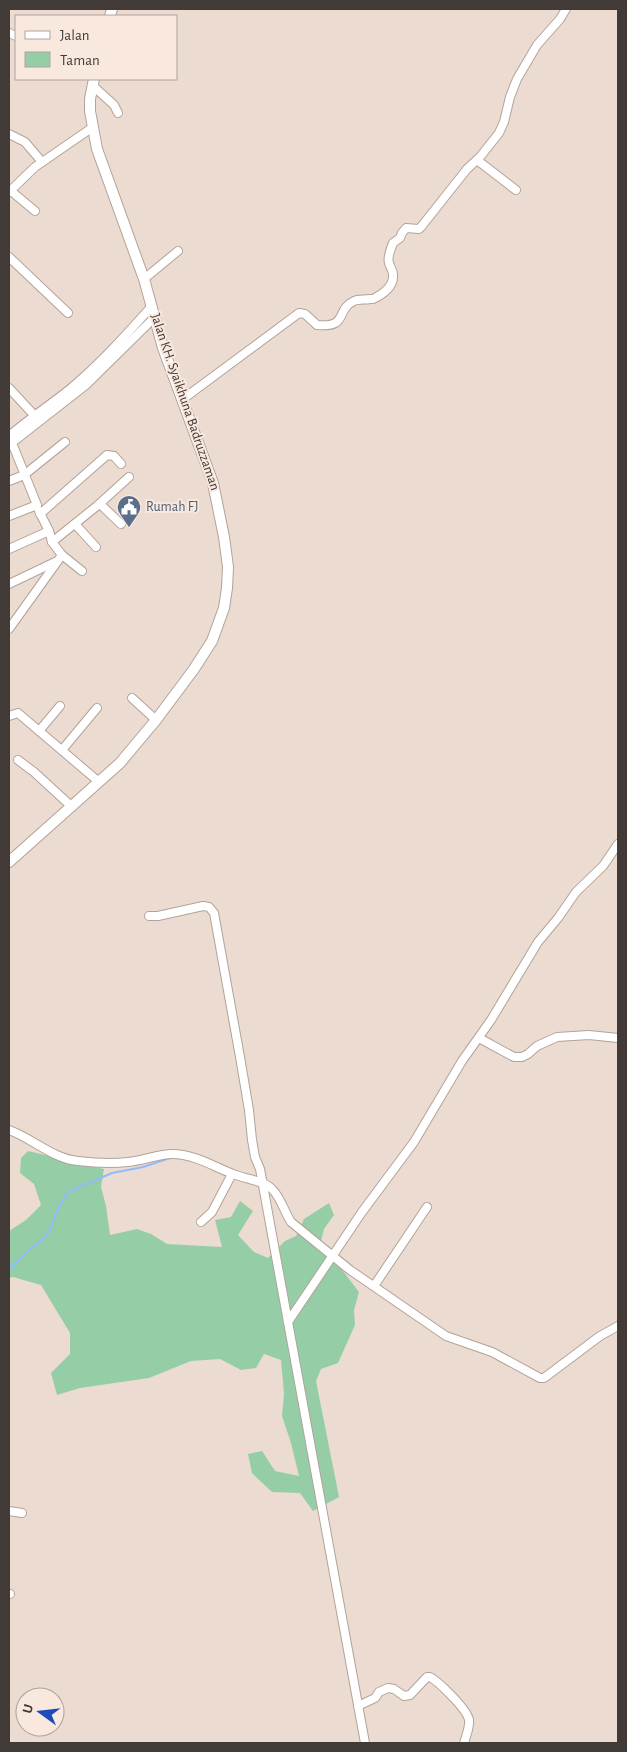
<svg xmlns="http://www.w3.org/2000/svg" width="627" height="1752" font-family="'Alegreya Sans',sans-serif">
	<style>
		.green { fill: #95cea6 }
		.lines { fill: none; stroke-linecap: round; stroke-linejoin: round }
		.stream { stroke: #90bcfc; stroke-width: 2 }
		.minor-casing { stroke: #b2a399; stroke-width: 10 }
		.secondary-casing { stroke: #b2a399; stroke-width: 12 }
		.minor { stroke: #fff; stroke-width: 8 }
		.secondary { stroke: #fff; stroke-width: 10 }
		.labels { text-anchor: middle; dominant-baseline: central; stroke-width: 4; stroke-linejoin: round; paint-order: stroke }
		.street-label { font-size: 14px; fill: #413a36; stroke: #f9e8de }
		.service-label { font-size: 14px; fill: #4e5e75; stroke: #f9e8de; text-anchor: start }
	</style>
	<rect width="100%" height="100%" fill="#ecdbd1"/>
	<path class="green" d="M28 1151 104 1169 101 1187 106 1206 110 1235 137 1229 151 1234 167 1244 222 1247 215 1220 231 1217 240 1201 253 1211 238 1235 254 1252 268 1258 285 1241 296 1236 304 1219 329 1203 334 1215 324 1229 320 1245 343 1271 359 1292 354 1310 355 1325 338 1363 321 1369 316 1381 339 1497 313 1511 300 1493 272 1492 252 1473 248 1454 262 1451 275 1471 299 1476 291 1443 282 1416 284 1394 281 1360 264 1354 256 1368 241 1370 220 1359 191 1361 149 1378 80 1388 57 1395 51 1373 70 1354V1333L41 1285 13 1277 9 1278V1231L26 1220 41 1205 34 1184 20 1173 21 1158Z"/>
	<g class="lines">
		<path class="stream" d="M9 1269 30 1249 42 1240 51 1228 57 1210 68 1192 112 1173 143 1167 170 1158"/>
		<g class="minor-casing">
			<g id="minor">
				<path d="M9 33 16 36"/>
				<path d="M92 85 114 105 118 113"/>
				<path d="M9 134 25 142 42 162"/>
				<path d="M477 160 516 190"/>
				<path d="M11 191 35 211"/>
				<path d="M9 192 35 167 93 127"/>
				<path d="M9 257 68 313"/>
				<path d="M144 279 178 251"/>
				<path d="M373 299C383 294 394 287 393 275 393 270 390 267 389 263 387 257 391 248 393 243L400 238 402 233 406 228 419 229 421 227 467 169 480 157 499 133 504 122 510 97 517 79 537 45 560 19 566 9"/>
				<path d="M9 388 34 415"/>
				<path d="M183 399 299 313 305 314 317 325C349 328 335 310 354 301 358 299 365 300 370 299"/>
				<path d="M9 436C29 419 50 405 70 389 100 364 126 335 152 306"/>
				<path d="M9 445 87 384 155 317"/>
				<path d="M9 481 24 475 65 442"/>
				<path d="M100 504 121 524"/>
				<path d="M40 514 107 455 114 456 121 464"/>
				<path d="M9 516 37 505 10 438"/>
				<path d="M75 524 96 547"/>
				<path d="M52 542 97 506 129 477"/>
				<path d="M9 549 49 531 39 511"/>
				<path d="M62 555 82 571"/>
				<path d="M9 584 55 562"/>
				<path d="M9 629 62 555 52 542 49 531"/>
				<path d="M132 698 156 720"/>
				<path d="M9 716 18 713 99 782"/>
				<path d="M39 731 60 706"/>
				<path d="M62 750 97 708"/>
				<path d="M18 760 34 772 71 806"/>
				<path d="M149 916H158L203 906 209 907 214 913 240 1057 249 1110 252 1140 255 1157 260 1169 365 1743"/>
				<path d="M479 1038 514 1057H522L528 1054 537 1046 557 1037 589 1035 618 1038"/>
				<path d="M9 1130C32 1138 53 1159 78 1161 94 1163 112 1164 128 1162 143 1161 158 1154 172 1154 195 1154 214 1167 233 1174 245 1179 263 1180 272 1189 281 1198 284 1211 291 1222L350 1270 446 1336 492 1352 540 1378H544L600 1336 618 1326"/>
				<path d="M201 1222 212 1212 232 1174"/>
				<path d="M374 1286 427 1207"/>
				<path d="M288 1322 362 1212 414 1142 462 1061 491 1020 538 942 558 918 576 892 603 866 618 844"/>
				<path d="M9 1511 22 1513"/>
				<path d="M9 1594H10"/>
				<path d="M358 1706 375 1698 379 1692 388 1688 394 1689 404 1696 410 1695 427 1677H430C439 1682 467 1709 469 1720 470 1727 466 1736 464 1743"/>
			</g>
		</g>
		<g class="secondary-casing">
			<g id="secondary">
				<path d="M110 16 112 9"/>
				<path d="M9 862 120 763 156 720 194 669 212 641 224 608 227 588 228 567 224 537 213 483 163 348 144 279 97 149 90 111V99L94 79"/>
			</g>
		</g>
		<use href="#minor" class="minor"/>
		<use href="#secondary" class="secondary"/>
	</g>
	<defs>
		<g id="civic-pin" transform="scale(1.25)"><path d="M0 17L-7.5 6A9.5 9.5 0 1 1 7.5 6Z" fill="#5c6f8a" stroke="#f9e8de"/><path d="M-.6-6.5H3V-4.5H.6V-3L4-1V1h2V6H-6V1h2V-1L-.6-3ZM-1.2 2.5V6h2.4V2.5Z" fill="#fff"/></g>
	</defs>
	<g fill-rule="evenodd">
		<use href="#civic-pin" x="129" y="507"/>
	</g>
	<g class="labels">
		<g class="street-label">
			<text transform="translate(185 402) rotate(71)">Jalan KH. Syaikhuna Badruzzaman</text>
		</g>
		<g class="service-label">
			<text x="146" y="507">Rumah FJ</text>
		</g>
	</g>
	<rect width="627" height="1752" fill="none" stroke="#413a36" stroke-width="20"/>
	<rect x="15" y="15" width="162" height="65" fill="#f9e8de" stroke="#afa29b"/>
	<rect x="25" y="31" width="25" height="8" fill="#ffffff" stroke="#afa29b"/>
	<text x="60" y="40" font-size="15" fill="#413a36">Jalan</text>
	<rect x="25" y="52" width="25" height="15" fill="#95cea6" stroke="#afa29b"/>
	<text x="60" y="65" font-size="15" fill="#413a36">Taman</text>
	<g transform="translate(40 1712) rotate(285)"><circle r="24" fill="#f9e8de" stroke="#afa29b"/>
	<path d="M0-4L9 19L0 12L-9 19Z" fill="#1c4cb9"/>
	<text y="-8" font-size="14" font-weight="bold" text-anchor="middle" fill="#413a36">U</text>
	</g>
</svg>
